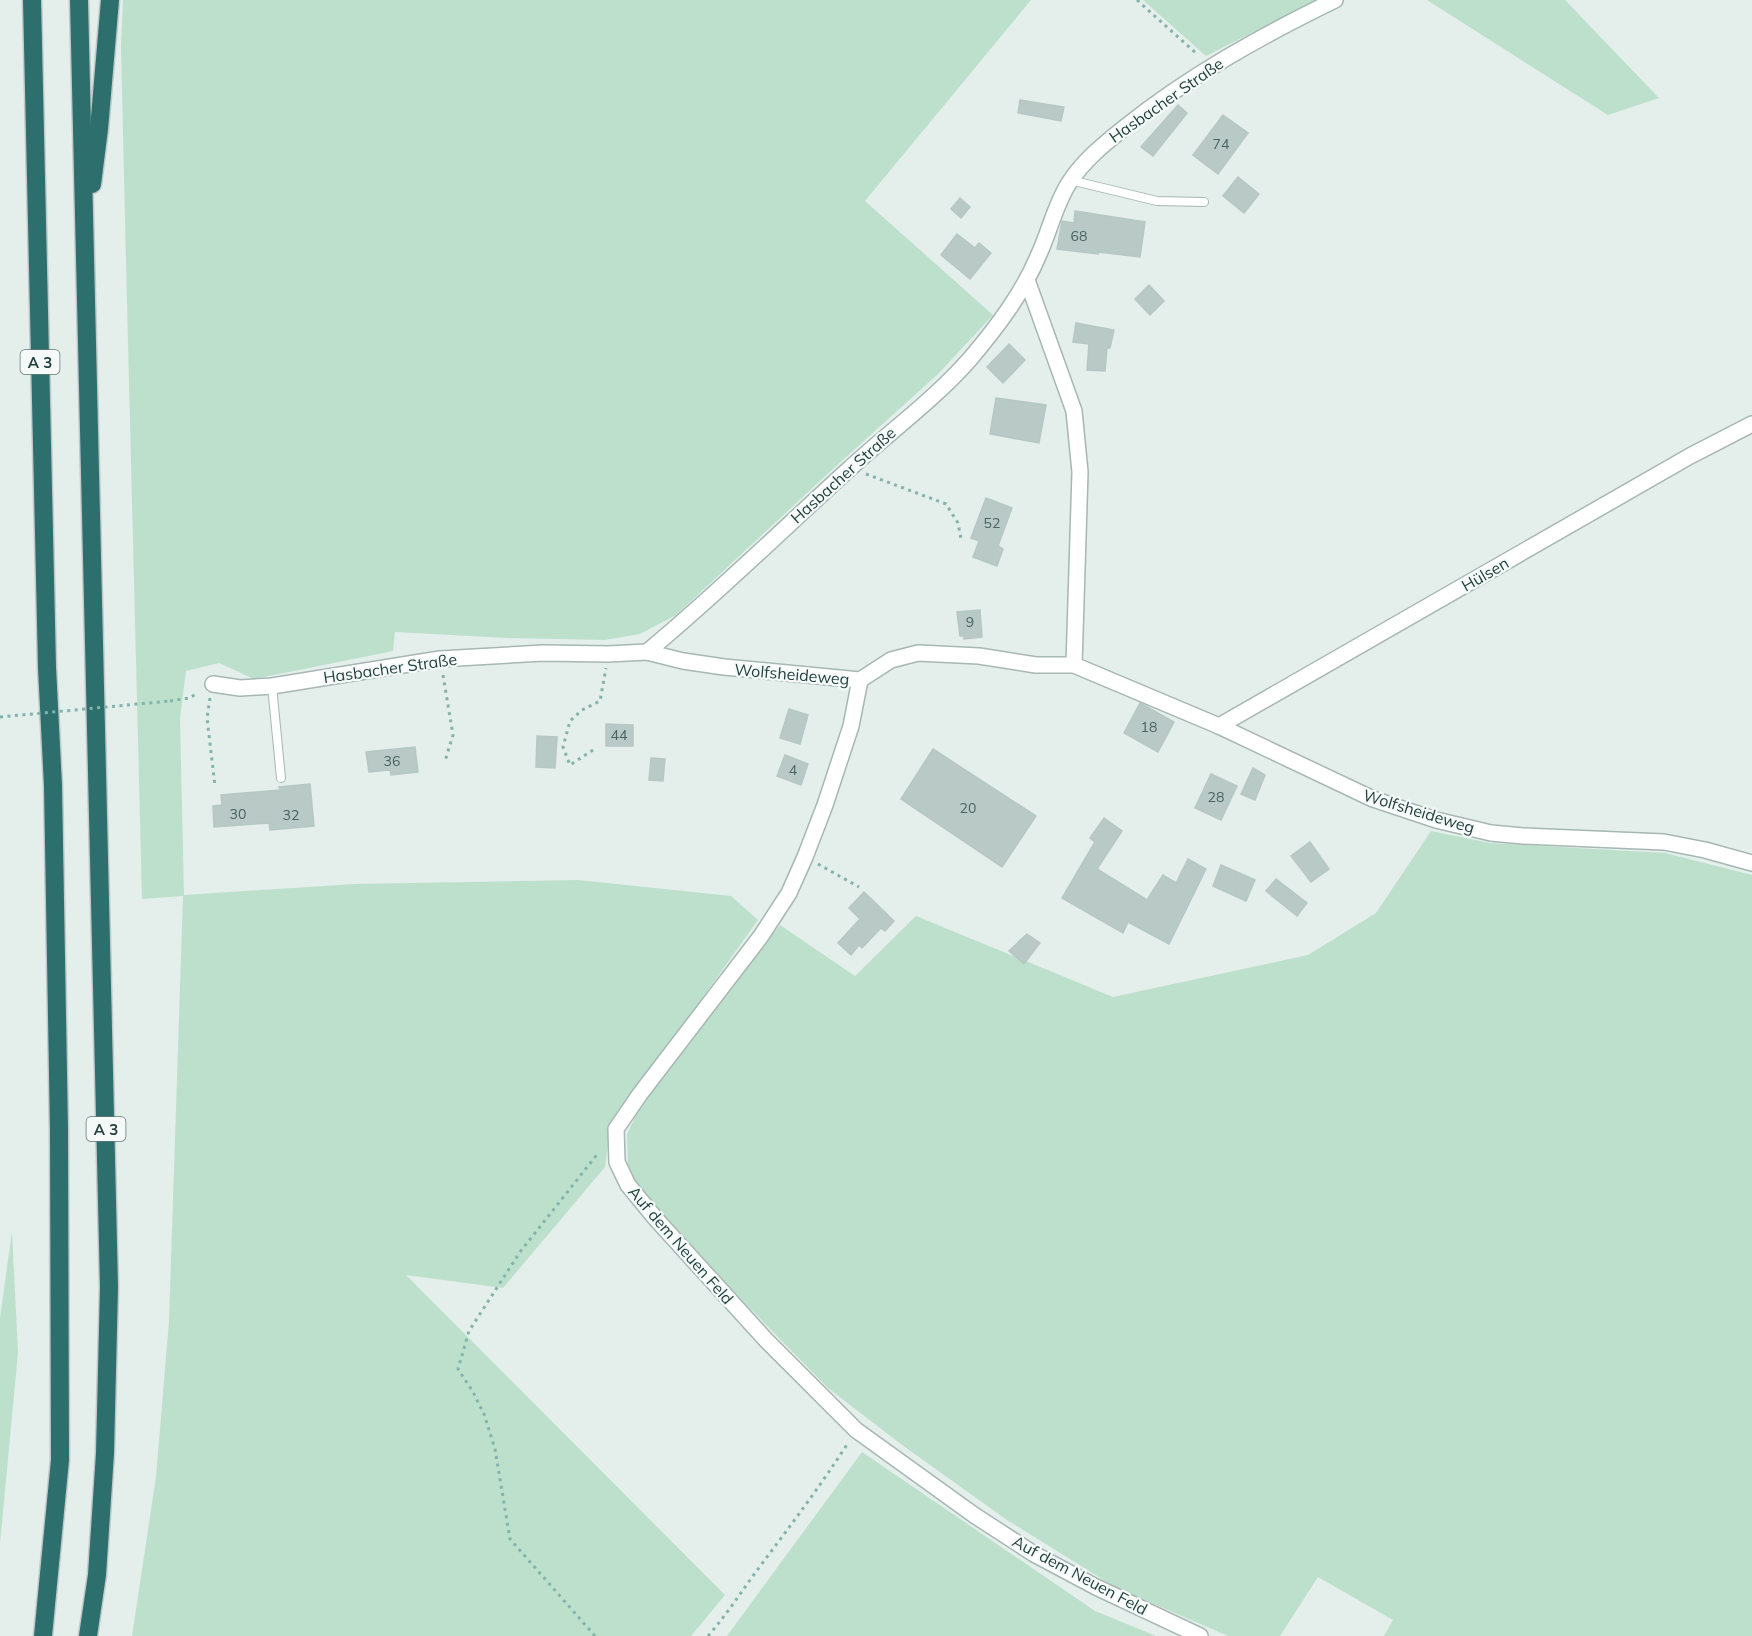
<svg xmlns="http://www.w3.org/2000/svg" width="1752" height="1636" font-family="Mulish,sans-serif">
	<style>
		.green { fill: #bde0cc }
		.building { fill: #b9c9c5; stroke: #b6c8c4; stroke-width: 1.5 }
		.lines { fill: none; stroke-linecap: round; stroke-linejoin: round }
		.service-casing { stroke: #a6b7b4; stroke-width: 10 }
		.minor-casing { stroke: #a6b7b4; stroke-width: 18 }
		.motorway-casing { stroke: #c1cac9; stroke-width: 21 }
		.path { stroke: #83b3ac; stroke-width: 3; stroke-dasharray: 3 4.5; stroke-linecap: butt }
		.service { stroke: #fff; stroke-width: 8 }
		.minor { stroke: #fff; stroke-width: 15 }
		.motorway { stroke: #2d6f6c; stroke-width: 18 }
		.path-bridge { stroke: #83b3ac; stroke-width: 3; stroke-dasharray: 3 4.5; stroke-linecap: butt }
		.labels { text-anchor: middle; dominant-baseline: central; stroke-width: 4.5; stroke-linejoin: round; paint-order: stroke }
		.number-label { font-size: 14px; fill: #486360 }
		.shield { fill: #f5faf9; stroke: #617876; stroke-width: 1.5 }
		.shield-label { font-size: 15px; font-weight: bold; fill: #22413e }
		.street-label { font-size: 16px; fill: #22413e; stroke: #f5faf9 }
	</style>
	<rect width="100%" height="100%" fill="#e4eeeb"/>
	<g class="green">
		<path d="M123 0H1031L865 201 993 315 938 374 835 467 676 615 640 634 605 640 508 638 395 632 393 651 254 679 219 663 186 671 180 718 184 895 355 884 578 880 731 896 758 920 620 1113 609 1137 605 1167 503 1288 406 1275 725 1595 691 1636H132L156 1477 169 1321 183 896 142 899 126 263 121 46Z"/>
		<path d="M1143 0H1316L1206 56Z"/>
		<path d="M1427 0H1565L1659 98 1608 115Z"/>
		<path d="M1431 831 1490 843 1665 853 1752 875V1636H1384L1393 1620 1318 1577 1280 1636H1228L1115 1587 1007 1520 902 1445 828 1388 667 1224 639 1189 628 1167 627 1134 644 1098 780 925 855 976 916 916 1113 997 1308 955 1376 913Z"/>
		<path d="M12 1232 18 1352 0 1544V1318Z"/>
		<path d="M862 1452 1095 1611 1156 1636H727Z"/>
	</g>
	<g class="building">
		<path d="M1020 100 1064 107 1061 121 1018 113Z"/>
		<path d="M1178 105 1187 113 1153 156 1141 147Z"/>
		<path d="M1223 115 1248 133 1218 174 1193 155Z"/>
		<path d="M1238 177 1259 194 1244 213 1223 196Z"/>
		<path d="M960 198 970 207 961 218 951 209Z"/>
		<path d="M1075 211 1145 222 1140 257 1098 252V254L1057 249 1062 221 1074 223Z"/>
		<path d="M957 234 975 248 979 243 991 253 970 279 941 255Z"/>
		<path d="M1149 285 1164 301 1150 315 1135 299Z"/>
		<path d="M1076 323 1114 330 1110 348H1107L1105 371 1087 370 1089 344 1073 342Z"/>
		<path d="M1009 344 1025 360 1003 383 987 367Z"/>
		<path d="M996 398 1046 405 1039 443 990 434Z"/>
		<path d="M986 498 1012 508 998 546 1003 549 997 566 973 557 979 541 971 538Z"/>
		<path d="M980 610 982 637 964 639V636H960L957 612Z"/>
		<path d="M1140 703 1174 722 1158 752 1124 733Z"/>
		<path d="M789 709 808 715 800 744 780 738Z"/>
		<path d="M606 724 633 725V746H606Z"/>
		<path d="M537 736 557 737 555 768 536 767Z"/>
		<path d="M415 747 418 772 391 775 390 770 369 772 366 752Z"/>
		<path d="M933 749 1036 816 1002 867 901 799Z"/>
		<path d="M785 755 808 764 801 785 777 776Z"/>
		<path d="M651 758 665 759 663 781 649 780Z"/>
		<path d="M1253 768 1265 775 1255 800 1241 794Z"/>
		<path d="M1211 774 1237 786 1221 820 1195 808Z"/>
		<path d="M310 784 314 826 270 830 269 823 214 827 213 806 222 805 221 795 280 790 279 787Z"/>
		<path d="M1104 818 1122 831 1097 869 1147 900 1163 875 1176 883 1188 859 1206 869 1169 944 1128 922 1123 933 1062 898 1095 842 1090 838Z"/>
		<path d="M1310 842 1329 869 1311 882 1291 856Z"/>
		<path d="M1221 865 1255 880 1246 901 1213 886Z"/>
		<path d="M1276 879 1307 903 1297 916 1266 891Z"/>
		<path d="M864 892 894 921 885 931 881 928 862 948 859 945 851 955 838 943 860 919 849 908Z"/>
		<path d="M1027 934 1040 943 1024 964 1009 951Z"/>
	</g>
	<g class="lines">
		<g class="service-casing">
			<g id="service">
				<path d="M1070 180 1157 201 1204 202"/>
				<path d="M272 686 281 778"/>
			</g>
		</g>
		<g class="minor-casing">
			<g id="minor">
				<path d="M1027 280 1074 411 1080 472 1074 665"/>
				<path d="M647 652C716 595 781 531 848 470 888 433 934 400 970 359 997 327 1023 293 1039 254 1050 230 1055 205 1069 183 1083 161 1104 144 1124 128 1189 76 1261 36 1335 0"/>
				<path d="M860 680 851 726 825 805 805 857 789 893 761 936 640 1094 616 1129 617 1162 628 1185 656 1219 766 1340 856 1430 974 1515 1034 1554 1096 1587 1200 1636"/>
				<path d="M213 684 240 688 272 686 440 659 543 653 608 654 647 652 683 661 724 667 860 680 891 660 918 653 979 656 1036 665H1074L1219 726 1373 799 1436 820 1491 833 1523 836 1664 842 1705 850 1752 863"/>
				<path d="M1219 726 1690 456 1752 424"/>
			</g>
		</g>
		<g class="motorway-casing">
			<g id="motorway">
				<path d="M32 0 47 667 53 786 59 1130 60 1460 43 1636"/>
				<path d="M79 0 109 1287 105 1453 97 1575 88 1636"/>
				<path d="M92 184 99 129 110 0"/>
			</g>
		</g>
		<g class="path">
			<path d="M1137 0 1198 55"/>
			<path d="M866 474 946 504 958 523 961 539"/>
			<path d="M443 675 453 735 445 761"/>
			<path d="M210 698 207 718 215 786"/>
			<path d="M170 701 189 698 198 693"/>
			<path d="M593 750 570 765 563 747 570 721 582 710 600 701 606 668"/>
			<path d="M818 864 859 887"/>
			<path d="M595 1636 510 1539 495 1449 484 1414 473 1392 458 1369 469 1331 520 1252 599 1152"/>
			<path d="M708 1636C728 1613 743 1589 761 1565 791 1525 821 1485 848 1443"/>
		</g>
		<use href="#service" class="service"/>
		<use href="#minor" class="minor"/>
		<use href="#motorway" class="motorway"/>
		<path class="path-bridge" d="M0 717 170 701"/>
	</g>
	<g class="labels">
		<g class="number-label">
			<text x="1221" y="144">74</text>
			<text x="1079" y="236">68</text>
			<text x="992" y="523">52</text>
			<text x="970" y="622">9</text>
			<text x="1149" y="727">18</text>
			<text x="619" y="735">44</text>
			<text x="392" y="761">36</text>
			<text x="793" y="770">4</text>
			<text x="1216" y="797">28</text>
			<text x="968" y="808">20</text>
			<text x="238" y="814">30</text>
			<text x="291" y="815">32</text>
		</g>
		<g class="shield">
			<rect x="20.5" y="350" width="39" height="24" rx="4.5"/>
			<rect x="86.5" y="1117" width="39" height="24" rx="4.5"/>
		</g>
		<g class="shield-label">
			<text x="40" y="362">A 3</text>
			<text x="106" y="1129">A 3</text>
		</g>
		<g class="street-label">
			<text transform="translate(1166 100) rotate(-35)">Hasbacher Straße</text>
			<text transform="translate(843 475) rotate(-42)">Hasbacher Straße</text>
			<text transform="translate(1485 574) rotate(-30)">Hülsen</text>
			<text transform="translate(390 668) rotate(-8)">Hasbacher Straße</text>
			<text transform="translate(792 674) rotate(5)">Wolfsheideweg</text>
			<text transform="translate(1419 811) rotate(17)">Wolfsheideweg</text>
			<text transform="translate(681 1245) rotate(49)">Auf dem Neuen Feld</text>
			<text transform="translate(1080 1575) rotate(28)">Auf dem Neuen Feld</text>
		</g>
	</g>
</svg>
